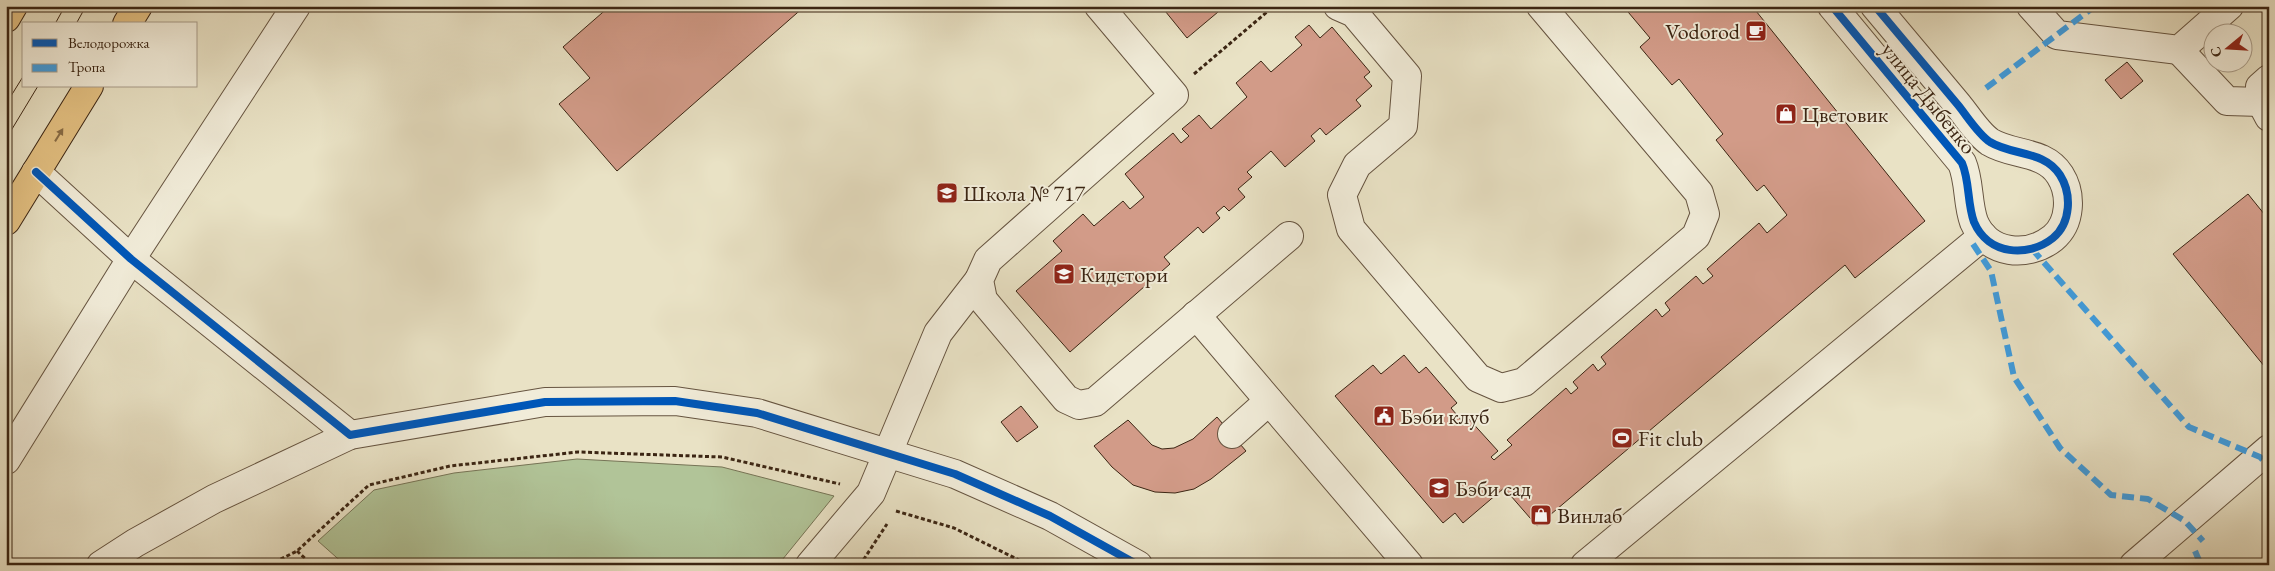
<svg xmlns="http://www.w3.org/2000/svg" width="2275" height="571" font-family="'EB Garamond',serif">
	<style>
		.green { fill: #b1c498; stroke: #767456 }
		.building { fill: #d29b88; stroke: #3b2513 }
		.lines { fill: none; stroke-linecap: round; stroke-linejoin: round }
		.minor-casing { stroke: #665440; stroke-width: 30 }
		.major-casing { stroke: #3b2513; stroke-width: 30 }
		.path { stroke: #3b2513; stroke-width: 3; stroke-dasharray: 4 2.5; stroke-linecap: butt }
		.minor { stroke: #f1ecd9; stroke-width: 28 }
		.major { stroke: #e4c182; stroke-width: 28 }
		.tram { stroke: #3b2513; stroke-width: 1 }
		.quiet { stroke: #3f9cde; stroke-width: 6; stroke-dasharray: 12 6; stroke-linecap: butt }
		.cycleway-casing { stroke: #f1ecd9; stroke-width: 11 }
		.cycleway { stroke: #0057b8; stroke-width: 8 }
		.oneway { fill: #876b45 }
		.labels { text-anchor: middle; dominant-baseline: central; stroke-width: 4; stroke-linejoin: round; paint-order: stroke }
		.poi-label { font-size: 22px; fill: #3b2513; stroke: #f1ecd9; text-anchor: start }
		.street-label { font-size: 22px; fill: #3b2513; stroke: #f1ecd9 }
	</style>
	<rect width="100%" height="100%" fill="#e9e2c5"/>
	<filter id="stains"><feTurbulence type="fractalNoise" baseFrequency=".004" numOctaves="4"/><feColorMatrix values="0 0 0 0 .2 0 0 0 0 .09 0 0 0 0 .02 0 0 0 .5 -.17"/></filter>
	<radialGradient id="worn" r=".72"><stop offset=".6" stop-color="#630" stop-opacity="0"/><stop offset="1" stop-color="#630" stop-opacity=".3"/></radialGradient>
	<path class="green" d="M577 459 722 467 834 496 778 565H345L318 541 374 490 454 473Z"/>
	<g class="building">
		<path d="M610 6H805L617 171 559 104 590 78 563 47Z"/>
		<path d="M1161 6H1213L1218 12 1187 38Z"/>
		<path d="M1623 6H1752L1925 221 1855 278 1845 265 1537 526 1504 488 1463 523 1455 513 1443 523 1335 396 1373 365 1381 374 1404 355 1419 373 1426 367 1457 403 1451 408 1463 422 1468 418 1498 451 1491 457 1494 460 1512 445 1507 440 1566 388 1571 394 1578 388 1573 382 1593 364 1598 371 1606 364 1601 357 1656 309 1662 317 1670 310 1665 303 1696 276 1703 284 1713 276 1707 269 1759 223 1767 233 1787 215 1764 185 1757 191 1716 140 1723 134 1679 79 1672 85 1640 47 1650 38Z"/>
		<path d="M1309 25 1320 38 1332 27 1370 72 1364 77 1372 86 1356 100 1361 106 1326 135 1320 128 1311 136 1315 141 1285 167 1271 151 1247 172 1252 177 1238 189 1245 197 1229 211 1224 206 1216 213 1220 218 1203 233 1198 227 1164 257 1170 264 1070 352 1016 291 1062 251 1053 241 1083 214 1094 226 1123 201 1130 209 1144 197 1125 174 1173 133 1181 143 1189 136 1182 129 1199 115 1211 129 1247 97 1236 83 1261 61 1271 72 1302 45 1295 37Z"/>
		<path d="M2127 62 2143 81 2121 99 2105 80Z"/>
		<path d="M2248 194 2269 220V372L2173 254Z"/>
		<path d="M1021 406 1038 427 1017 442 1001 422Z"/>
		<path d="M1217 417 1246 451 1211 479 1194 489 1175 493 1155 492 1133 485 1112 467 1094 446 1128 420 1152 445 1162 449 1174 448 1193 439Z"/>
	</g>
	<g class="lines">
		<g class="minor-casing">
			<g id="minor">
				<path d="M1099 6 1174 95 988 260 979 280 983 300 1066 399 1079 405 1095 402 1289 236"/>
				<path d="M1338 6 1354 13 1407 76 1403 126 1357 165 1342 195 1351 229 1478 378 1501 388 1524 382 1696 236 1705 214 1699 193 1541 6"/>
				<path d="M1832 6 1962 163C1970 182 1967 203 1974 222 1988 255 2028 258 2053 238 2071 223 2072 194 2060 175 2044 150 2013 156 1990 142 1978 134 1967 116 1958 105 1930 72 1903 39 1875 6"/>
				<path d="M2031 6 2057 35 2179 50 2229 6"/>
				<path d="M2179 50 2227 101 2261 102"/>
				<path d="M2269 79 2260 87 2261 102 2269 117"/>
				<path d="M36 172 131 259 350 435"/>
				<path d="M1196 315 1409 565"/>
				<path d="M1232 434 1269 401"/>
				<path d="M6 460 131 259 296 6"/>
				<path d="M101 565 135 543 214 499 350 435 545 402 675 401 757 413 955 474 1050 516 1138 565"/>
				<path d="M810 565 871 493 938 333 979 280"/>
				<path d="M1585 565 1983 236"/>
				<path d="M2134 565 2269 449"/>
			</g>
		</g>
		<g class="major-casing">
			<g id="major">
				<path d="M6 18 13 6"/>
				<path d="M127 24 138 6"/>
				<path d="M6 221 89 86"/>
			</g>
		</g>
		<g class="path">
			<path d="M1194 74 1274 6"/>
			<path d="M896 511 954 528 1029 565"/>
			<path d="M297 551 312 565"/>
			<path d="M269 565 297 551 369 485 450 466 578 452 722 457 840 484"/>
			<path d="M860 565 887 524"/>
		</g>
		<use href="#minor" class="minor"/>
		<use href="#major" class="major"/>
		<g class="tram">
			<path d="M55 24 65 6"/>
			<path d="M76 24 86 6"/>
			<path d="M6 104 24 75"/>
			<path d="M6 139 38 86"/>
		</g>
		<g class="quiet">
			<path d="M1986 88 2095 6"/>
			<path d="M1973 244 1991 271 2014 377 2060 448 2111 495 2148 499 2185 521 2203 541"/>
			<path d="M2032 249 2189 427 2260 457 2269 466"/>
			<path d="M2195 551 2201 565"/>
		</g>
		<g class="cycleway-casing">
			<g id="cycleway">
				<path d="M1832 6 1962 163C1970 182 1967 203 1974 222 1988 255 2028 258 2053 238 2071 223 2072 194 2060 175 2044 150 2013 156 1990 142 1978 134 1967 116 1958 105 1930 72 1903 39 1875 6"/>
				<path d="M36 172 131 259 350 435 545 402 675 401 757 413 955 474 1050 516 1138 565"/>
			</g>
		</g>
		<use href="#cycleway" class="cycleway"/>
	</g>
	<defs><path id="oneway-solid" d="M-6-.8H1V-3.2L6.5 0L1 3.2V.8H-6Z" transform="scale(1.25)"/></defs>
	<use class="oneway" href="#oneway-solid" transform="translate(59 135) rotate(-58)"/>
	<defs>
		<g id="cafe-square" transform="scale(1.125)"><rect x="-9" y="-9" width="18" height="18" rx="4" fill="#8f2418" stroke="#f1ecd9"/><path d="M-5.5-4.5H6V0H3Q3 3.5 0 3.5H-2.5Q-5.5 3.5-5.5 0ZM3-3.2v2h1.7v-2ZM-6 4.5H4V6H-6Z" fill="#fff"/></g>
		<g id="shop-square" transform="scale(1.125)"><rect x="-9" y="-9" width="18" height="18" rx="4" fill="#8f2418" stroke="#f1ecd9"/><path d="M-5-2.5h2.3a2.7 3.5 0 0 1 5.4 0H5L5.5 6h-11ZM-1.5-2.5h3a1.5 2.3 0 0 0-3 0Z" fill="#fff"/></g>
		<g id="school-square" transform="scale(1.125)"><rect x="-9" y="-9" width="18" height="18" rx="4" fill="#8f2418" stroke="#f1ecd9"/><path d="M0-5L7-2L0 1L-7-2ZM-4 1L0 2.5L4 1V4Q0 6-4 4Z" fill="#fff"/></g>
		<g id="civic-square" transform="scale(1.125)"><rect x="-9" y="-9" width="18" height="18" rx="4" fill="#8f2418" stroke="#f1ecd9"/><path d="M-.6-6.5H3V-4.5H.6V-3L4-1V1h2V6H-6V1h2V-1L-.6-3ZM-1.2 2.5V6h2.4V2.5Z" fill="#fff"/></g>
		<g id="stadium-square" transform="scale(1.125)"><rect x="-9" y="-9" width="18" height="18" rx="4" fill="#8f2418" stroke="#f1ecd9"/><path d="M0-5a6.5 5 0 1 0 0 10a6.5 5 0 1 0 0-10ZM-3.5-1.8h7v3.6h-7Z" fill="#fff"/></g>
	</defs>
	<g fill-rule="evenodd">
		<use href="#cafe-square" x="1756" y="31"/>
		<use href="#shop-square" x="1786" y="114"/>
		<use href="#school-square" x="947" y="193"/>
		<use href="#school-square" x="1064" y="274"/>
		<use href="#civic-square" x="1384" y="416"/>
		<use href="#stadium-square" x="1622" y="438"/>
		<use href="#school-square" x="1439" y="488"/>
		<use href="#shop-square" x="1541" y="515"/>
	</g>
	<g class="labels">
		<g class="poi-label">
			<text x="1740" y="31" text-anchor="end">Vodorod</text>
			<text x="1802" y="114">Цветовик</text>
			<text x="963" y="193">Школа № 717</text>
			<text x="1080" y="274">Кидстори</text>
			<text x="1400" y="416">Бэби клуб</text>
			<text x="1638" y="438">Fit club</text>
			<text x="1455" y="488">Бэби сад</text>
			<text x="1557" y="515">Винлаб</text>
		</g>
		<g class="street-label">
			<text transform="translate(1929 98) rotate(51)">улица Дыбенко</text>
		</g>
	</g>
	<rect width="2275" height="571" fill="none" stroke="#e9e2c5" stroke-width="25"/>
	<rect x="8" y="8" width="2260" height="556" fill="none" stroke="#3b2513" stroke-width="2.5"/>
	<rect x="12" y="12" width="2250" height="546" fill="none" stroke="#3b2513"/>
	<rect x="22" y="22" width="175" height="65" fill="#f1ecd9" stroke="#a89c8a"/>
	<rect x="32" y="39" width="25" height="8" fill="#0057b8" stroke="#a89c8a"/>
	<text x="68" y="48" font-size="15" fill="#3b2513">Велодорожка</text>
	<rect x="32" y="64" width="25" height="8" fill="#3f9cde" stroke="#a89c8a"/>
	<text x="68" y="72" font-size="15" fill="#3b2513">Тропа</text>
	<g transform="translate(2228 48) rotate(252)"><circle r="24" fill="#f1ecd9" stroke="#a89c8a"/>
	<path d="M0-4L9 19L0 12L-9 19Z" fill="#8f2418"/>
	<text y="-8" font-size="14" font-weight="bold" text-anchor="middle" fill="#3b2513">С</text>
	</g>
	<rect width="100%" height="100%" filter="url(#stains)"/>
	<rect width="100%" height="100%" fill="url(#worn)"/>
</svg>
